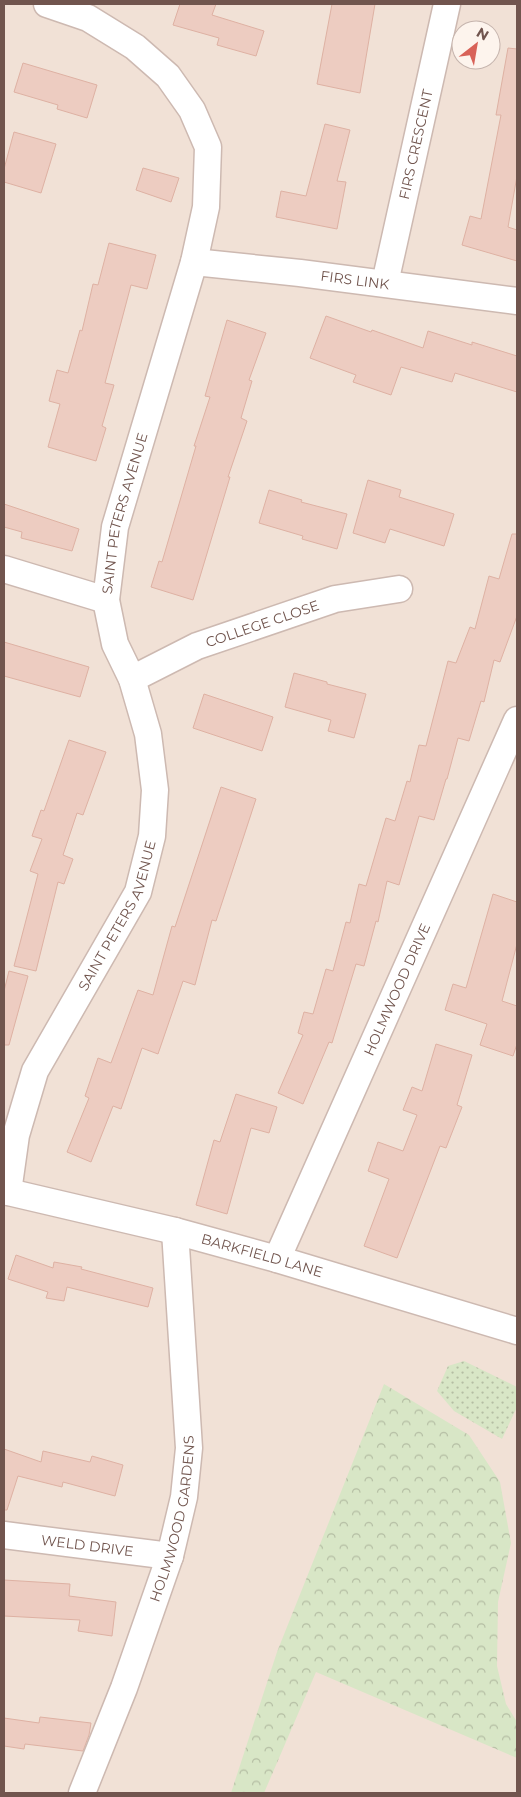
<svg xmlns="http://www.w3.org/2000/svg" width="521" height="1797" font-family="Montserrat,sans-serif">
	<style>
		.residential { fill: #f1e1d6; fill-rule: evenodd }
		.grass { fill: url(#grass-dots) }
		.forest { fill: url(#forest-crowns) }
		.building { fill: #edccc1; stroke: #deb1a3 }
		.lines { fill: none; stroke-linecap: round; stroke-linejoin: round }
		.minor-casing { stroke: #cdb9b1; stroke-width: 29 }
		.minor { stroke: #fff; stroke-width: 26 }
		.labels { text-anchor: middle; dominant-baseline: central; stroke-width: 4.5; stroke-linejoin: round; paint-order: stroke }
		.street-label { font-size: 14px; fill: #71554e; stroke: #fdf4ed }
	</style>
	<defs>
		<pattern id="grass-dots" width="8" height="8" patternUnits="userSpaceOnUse" patternTransform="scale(1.25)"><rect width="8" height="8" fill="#d8e6c6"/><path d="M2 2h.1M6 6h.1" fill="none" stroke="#b4bda3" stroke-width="1.8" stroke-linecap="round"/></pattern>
		<pattern id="forest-crowns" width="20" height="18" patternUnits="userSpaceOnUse" patternTransform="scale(1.25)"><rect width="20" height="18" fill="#d8e6c6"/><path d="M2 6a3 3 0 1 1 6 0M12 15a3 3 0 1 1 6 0" fill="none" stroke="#b4bda3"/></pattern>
	</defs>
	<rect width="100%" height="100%" fill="#faf0e7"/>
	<path class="residential" d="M4 4H517V1793H4ZM461 30H491V60H461Z"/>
	<path class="grass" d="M464 1361 517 1387V1407L502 1439 454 1411 437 1391 448 1366Z"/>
	<path class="forest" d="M384 1384 469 1435 500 1482 511 1543 498 1602 497 1666 506 1704 517 1722V1758L316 1672 264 1793H231L277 1652Z"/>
	<g class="building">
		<path d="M180 4H216L212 15 264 31 256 56 217 45 219 38 173 25Z"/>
		<path d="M332 4H375L360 93 317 84Z"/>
		<path d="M508 48 517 49V176L508 227 517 230V261L462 245 470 216 481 219 501 115H496Z"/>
		<path d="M23 63 97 85 87 118 57 109 58 105 14 92Z"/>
		<path d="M325 124 350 130 337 181 346 182 337 229 276 217 281 191 306 196Z"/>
		<path d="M14 132 56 144 41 193 4 182V169Z"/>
		<path d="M143 168 179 178 171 202 136 190Z"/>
		<path d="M109 243 156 255 147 289 131 285 105 383 114 385 102 426 106 428 96 461 48 447 60 404 49 401 57 370 68 373 80 330 82 331 93 284 98 285Z"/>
		<path d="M326 316 371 332 372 330 423 348 428 331 472 345V342L517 356V392L455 373 452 382 401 367 391 395 353 382 356 375 310 358Z"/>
		<path d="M227 320 266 333 249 380 252 381 241 418 247 421 228 477H230L193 600 151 587 159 561 162 562 196 446H194L210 397 205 396Z"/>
		<path d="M368 480 401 490 399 497 454 514 444 546 390 529 385 543 353 533Z"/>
		<path d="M269 490 302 500 301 502 347 514 337 549 302 539 303 536 259 523Z"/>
		<path d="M4 504 79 529 72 551 21 538 22 532 4 527Z"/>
		<path d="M512 534H517V616L500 662 494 660 484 702 481 701 469 741 458 738 447 779H446L434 820 419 816 399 885 387 881 378 922 376 921 364 966 356 964 332 1043 329 1042 303 1104 278 1093 303 1035 298 1033 304 1012 313 1014 326 969 333 971 346 922 350 923 359 884 366 886 386 818 395 821 407 781 410 782 419 745 426 746 448 661 456 663 470 627 475 629 489 576 499 579Z"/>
		<path d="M4 642 89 667 80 697 4 676Z"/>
		<path d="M294 673 327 682V684L366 694 354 738 328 731 331 720 285 707Z"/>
		<path d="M204 694 273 717 262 751 193 728Z"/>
		<path d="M69 740 106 752 83 815 77 813 63 855 73 859 64 884 58 882 36 971 14 966 38 874 30 871 42 839 32 836 41 810 44 811Z"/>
		<path d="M221 787 256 799 216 921 212 920 195 985 183 981 158 1054 142 1048 121 1109 113 1106 91 1162 67 1152 89 1098 85 1096 98 1058 111 1063 138 990 153 995 172 926 175 927Z"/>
		<path d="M493 894 517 902V944L502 1001 517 1006V1044L513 1056 480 1045 487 1024 445 1010 453 984 466 988Z"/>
		<path d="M9 971 28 976 9 1045H4V991Z"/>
		<path d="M436 1044 472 1055 457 1105 462 1107 446 1148 440 1146 397 1258 364 1246 389 1179 368 1171 378 1142 403 1151 417 1115 403 1110 412 1087 422 1091Z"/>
		<path d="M236 1094 277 1107 269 1133 251 1128 227 1214 196 1205 214 1140 220 1142Z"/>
		<path d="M16 1255 53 1268 54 1262 82 1267 81 1269 153 1288 148 1307 67 1287 64 1301 46 1298 48 1292 8 1279Z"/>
		<path d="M4 1449 41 1462 43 1451 90 1462 92 1456 123 1465 115 1496 63 1482 62 1487 18 1476 7 1510H4Z"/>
		<path d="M4 1580 70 1584 69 1596 116 1602 112 1636 78 1631 80 1620 4 1616Z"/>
		<path d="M40 1717 91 1723 89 1735 83 1751 25 1744 24 1749 4 1746V1718L39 1723Z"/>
	</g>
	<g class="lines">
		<g class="minor-casing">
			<g id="minor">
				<path id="s1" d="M194 262 300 273 517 301"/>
				<path id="s2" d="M385 283 447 4"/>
				<path d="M4 569 106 600"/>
				<path id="s3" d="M132 679 197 646 335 599 399 589"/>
				<path id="s4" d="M4 1191 175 1231 277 1259 517 1331"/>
				<path id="s5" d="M8 1192 16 1135 35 1071 138 892 152 836 155 790 148 734 132 679 115 644 106 600 115 527 194 262 206 207 208 147 192 110 168 76 135 47 88 18 47 4"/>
				<path id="s6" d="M277 1259 517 720"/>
				<path id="s7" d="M4 1535 170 1556"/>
				<path id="s8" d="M82 1793 124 1688 170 1556 184 1497 189 1448 175 1231"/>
			</g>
		</g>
		<use href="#minor" class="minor"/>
	</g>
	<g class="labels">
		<g class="street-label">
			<text stroke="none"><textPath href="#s2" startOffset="142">FIRS CRESCENT</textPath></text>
			<text stroke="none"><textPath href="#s1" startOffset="162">FIRS LINK</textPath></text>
			<text stroke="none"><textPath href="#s5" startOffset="721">SAINT PETERS AVENUE</textPath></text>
			<text stroke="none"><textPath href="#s3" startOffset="142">COLLEGE CLOSE</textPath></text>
			<text stroke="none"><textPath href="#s5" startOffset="301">SAINT PETERS AVENUE</textPath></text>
			<text stroke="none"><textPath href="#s6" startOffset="295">HOLMWOOD DRIVE</textPath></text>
			<text stroke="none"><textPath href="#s4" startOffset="266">BARKFIELD LANE</textPath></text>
			<text stroke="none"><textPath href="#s8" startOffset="290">HOLMWOOD GARDENS</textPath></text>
			<text stroke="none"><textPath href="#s7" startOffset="84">WELD DRIVE</textPath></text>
		</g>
	</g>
	<rect width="521" height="1797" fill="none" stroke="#71554e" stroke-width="10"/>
	<g transform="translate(476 45) rotate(31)"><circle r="24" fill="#fdf4ed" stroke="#c5b4ad"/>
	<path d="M0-4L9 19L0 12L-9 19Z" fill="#d86258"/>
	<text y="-8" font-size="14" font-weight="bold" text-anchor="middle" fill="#71554e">N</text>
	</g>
</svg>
